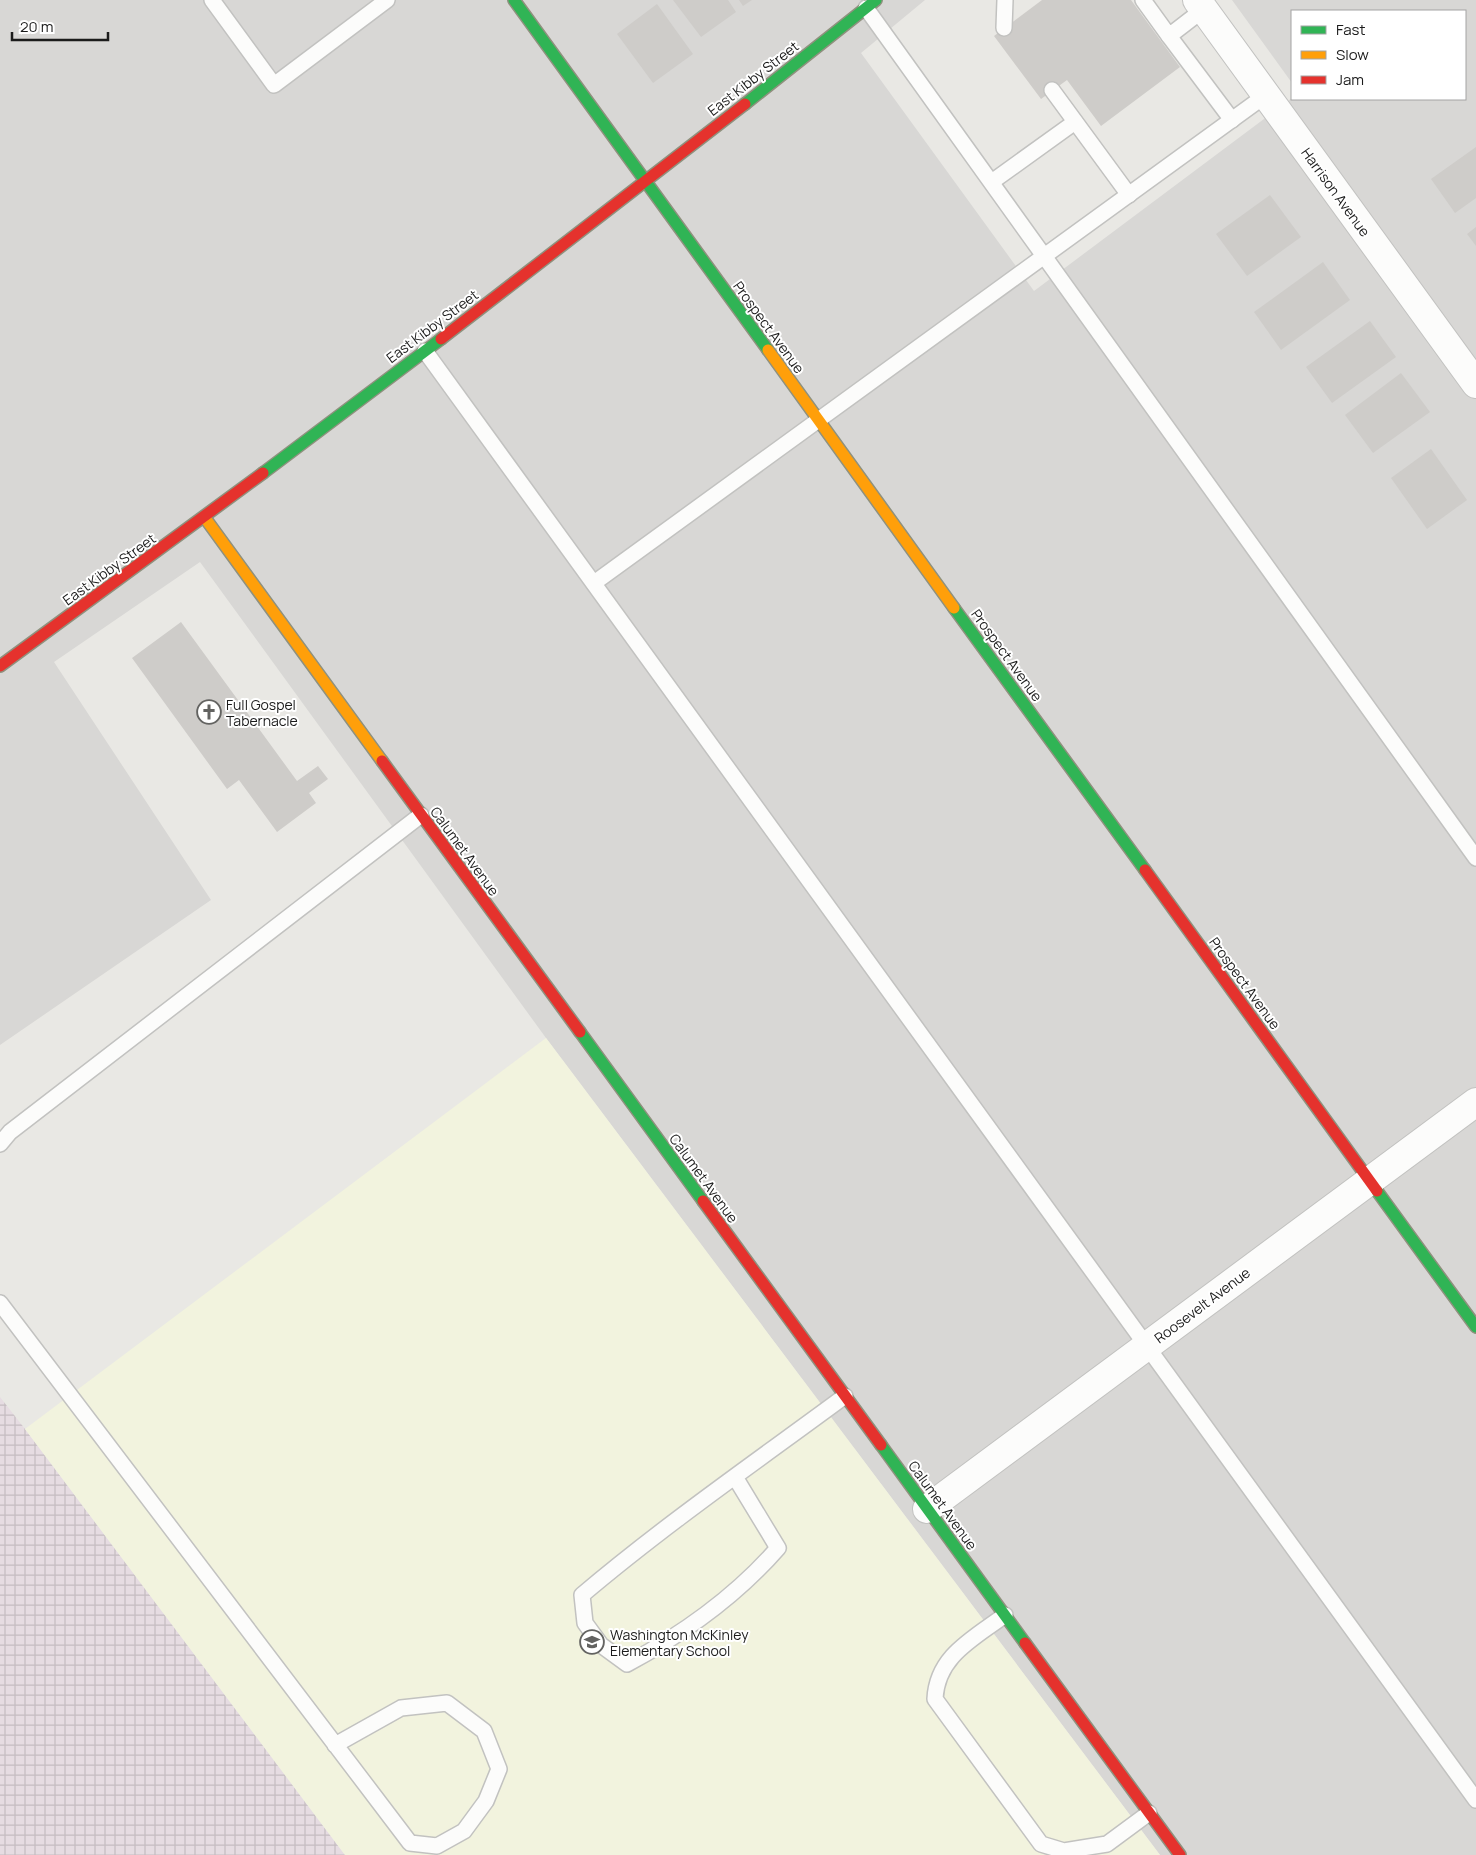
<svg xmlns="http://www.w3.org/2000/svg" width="1476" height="1855" font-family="Manrope,sans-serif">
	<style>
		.residential { fill: #d8d7d5 }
		.industrial { fill: url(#industrial-grid) }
		.education { fill: #f2f3de }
		.building { fill: #ceccc9 }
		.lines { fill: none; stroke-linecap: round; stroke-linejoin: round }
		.lane-casing { stroke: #c2c2c0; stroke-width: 18 }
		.street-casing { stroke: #c2c2c0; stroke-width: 30 }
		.fast-casing { stroke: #8f917e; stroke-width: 14 }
		.slow-casing { stroke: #8f917e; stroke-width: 14 }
		.jam-casing { stroke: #8f917e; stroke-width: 14 }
		.lane { stroke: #fcfcfb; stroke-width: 15 }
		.street { stroke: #fcfcfb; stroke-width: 28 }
		.fast { stroke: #30b455; stroke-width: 11 }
		.slow { stroke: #ff9f0a; stroke-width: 11 }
		.jam { stroke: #e5322d; stroke-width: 11 }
		.labels { text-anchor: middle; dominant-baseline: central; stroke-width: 4; stroke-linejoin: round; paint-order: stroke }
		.street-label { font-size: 14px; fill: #1b1b1b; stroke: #fff }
		.poi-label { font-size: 14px; fill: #1b1b1b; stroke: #fff; text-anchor: start }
	</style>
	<defs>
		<pattern id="industrial-grid" width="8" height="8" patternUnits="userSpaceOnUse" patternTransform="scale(1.25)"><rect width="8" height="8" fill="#e6dce2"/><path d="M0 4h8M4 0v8" fill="none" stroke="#c5bcc1"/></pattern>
	</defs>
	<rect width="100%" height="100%" fill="#e9e8e4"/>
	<path class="residential" d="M0 0H925L861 53 1034 291 1292 98 1465 99V11H1292V83L1232 0H1476V1855H1160L546 1038 200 562 54 662 211 900 0 1045Z"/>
	<path class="industrial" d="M0 1397 25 1429 345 1855H0Z"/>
	<path class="education" d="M546 1038 1160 1855H345L25 1429Z"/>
	<g class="building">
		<path d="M673 0H728L736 12 701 37Z"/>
		<path d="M739 0H752L743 6Z"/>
		<path d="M1042 0H1131L1180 67 1101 126 1067 80 1041 99 994 36Z"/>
		<path d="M657 4 693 54 653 83 617 34Z"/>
		<path d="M1476 147V198L1455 213 1431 179Z"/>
		<path d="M1270 195 1301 237 1247 276 1216 234Z"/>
		<path d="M1476 227V246L1467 234Z"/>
		<path d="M1323 262 1350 300 1281 350 1254 312Z"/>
		<path d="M1370 321 1396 357 1332 403 1306 367Z"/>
		<path d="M1401 373 1430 412 1373 453 1345 415Z"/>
		<path d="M1431 449 1467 500 1427 529 1391 478Z"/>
		<path d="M181 622 297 781 318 766 328 779 309 793 316 803 277 832 239 780 227 789 132 658Z"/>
	</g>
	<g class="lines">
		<g class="lane-casing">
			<g id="lane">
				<path d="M212 0 274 85 387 0"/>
				<path d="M1143 0 1169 36 1204 9"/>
				<path d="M866 8 1476 858"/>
				<path d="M1004 28 1005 0"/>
				<path d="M1169 36 1232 120"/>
				<path d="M1052 90 1129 195"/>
				<path d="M993 181 1075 122"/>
				<path d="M425 351 1476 1800"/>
				<path d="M594 583 1266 95"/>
				<path d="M0 1144 10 1132 421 815"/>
				<path d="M0 1303 410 1843 437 1846 464 1831 486 1801 499 1769 484 1731 447 1703 401 1708 335 1745"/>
				<path d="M735 1477 778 1548C737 1595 683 1634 627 1664L601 1645 585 1623 582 1595C666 1524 757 1461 845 1396"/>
				<path d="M1005 1615C973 1639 937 1656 935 1699L1041 1844 1064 1851 1107 1844 1149 1813"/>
			</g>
		</g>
		<g class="street-casing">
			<g id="street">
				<path d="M1197 0 1476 384"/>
				<path d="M927 1509 1476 1102"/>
			</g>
		</g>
		<g class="fast-casing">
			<g id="fast">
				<path d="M514 0 768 350"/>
				<path d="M745 104 876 0"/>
				<path d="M263 473 441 339"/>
				<path d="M954 608 1145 870"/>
				<path d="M580 1032 703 1201"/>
				<path d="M1377 1191 1476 1327"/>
				<path d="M881 1445 1025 1643"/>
			</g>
		</g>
		<g class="slow-casing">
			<g id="slow">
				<path d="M768 350 954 608"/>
				<path d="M205 518 382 761"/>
			</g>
		</g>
		<g class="jam-casing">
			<g id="jam">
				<path d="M441 339 745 104"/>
				<path d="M0 666 263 473"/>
				<path d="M382 761 580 1032"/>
				<path d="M1145 870 1377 1191"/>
				<path d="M703 1201 881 1445"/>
				<path d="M1025 1643 1180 1855"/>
			</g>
		</g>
		<use href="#lane" class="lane"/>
		<use href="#street" class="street"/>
		<use href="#fast" class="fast"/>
		<use href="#slow" class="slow"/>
		<use href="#jam" class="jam"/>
	</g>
	<defs>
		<g id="church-ring" transform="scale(1.25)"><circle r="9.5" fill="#fff" stroke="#636361" stroke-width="1.5"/><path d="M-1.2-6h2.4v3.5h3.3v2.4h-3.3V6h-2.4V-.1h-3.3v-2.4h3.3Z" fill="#636361"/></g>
		<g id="school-ring" transform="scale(1.25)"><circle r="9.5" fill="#fff" stroke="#636361" stroke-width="1.5"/><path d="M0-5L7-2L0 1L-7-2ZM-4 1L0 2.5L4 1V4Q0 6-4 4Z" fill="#636361"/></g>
	</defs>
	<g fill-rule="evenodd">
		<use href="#church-ring" x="209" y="712"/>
		<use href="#school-ring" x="592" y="1642"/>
	</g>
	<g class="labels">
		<g class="street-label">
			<text transform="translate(753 78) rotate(-38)">East Kibby Street</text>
			<text transform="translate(1336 192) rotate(54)">Harrison Avenue</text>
			<text transform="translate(432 326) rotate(-37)">East Kibby Street</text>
			<text transform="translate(769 327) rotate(54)">Prospect Avenue</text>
			<text transform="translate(109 569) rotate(-36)">East Kibby Street</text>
			<text transform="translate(1007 655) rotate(54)">Prospect Avenue</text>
			<text transform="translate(465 851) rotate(54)">Calumet Avenue</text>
			<text transform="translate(1245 983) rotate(54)">Prospect Avenue</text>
			<text transform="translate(704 1178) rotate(54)">Calumet Avenue</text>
			<text transform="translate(1202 1305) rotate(-37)">Roosevelt Avenue</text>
			<text transform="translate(943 1505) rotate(54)">Calumet Avenue</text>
		</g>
		<g class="poi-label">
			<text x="226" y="704">Full Gospel<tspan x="226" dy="16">Tabernacle</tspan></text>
			<text x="610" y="1634">Washington McKinley<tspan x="610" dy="16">Elementary School</tspan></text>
		</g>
	</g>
	<rect x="1291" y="10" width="175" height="90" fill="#ffffff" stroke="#a4a4a4"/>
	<rect x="1301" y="26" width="25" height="8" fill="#30b455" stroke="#a4a4a4"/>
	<text x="1336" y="35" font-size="15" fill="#1b1b1b">Fast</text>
	<rect x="1301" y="51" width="25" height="8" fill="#ff9f0a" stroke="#a4a4a4"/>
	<text x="1336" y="60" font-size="15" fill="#1b1b1b">Slow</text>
	<rect x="1301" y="76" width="25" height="8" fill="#e5322d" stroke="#a4a4a4"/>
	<text x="1336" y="85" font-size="15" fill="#1b1b1b">Jam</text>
	<path d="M12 32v8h96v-8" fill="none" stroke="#1b1b1b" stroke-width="2.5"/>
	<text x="20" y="32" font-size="15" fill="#1b1b1b" stroke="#ffffff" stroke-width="4" paint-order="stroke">20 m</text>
</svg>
